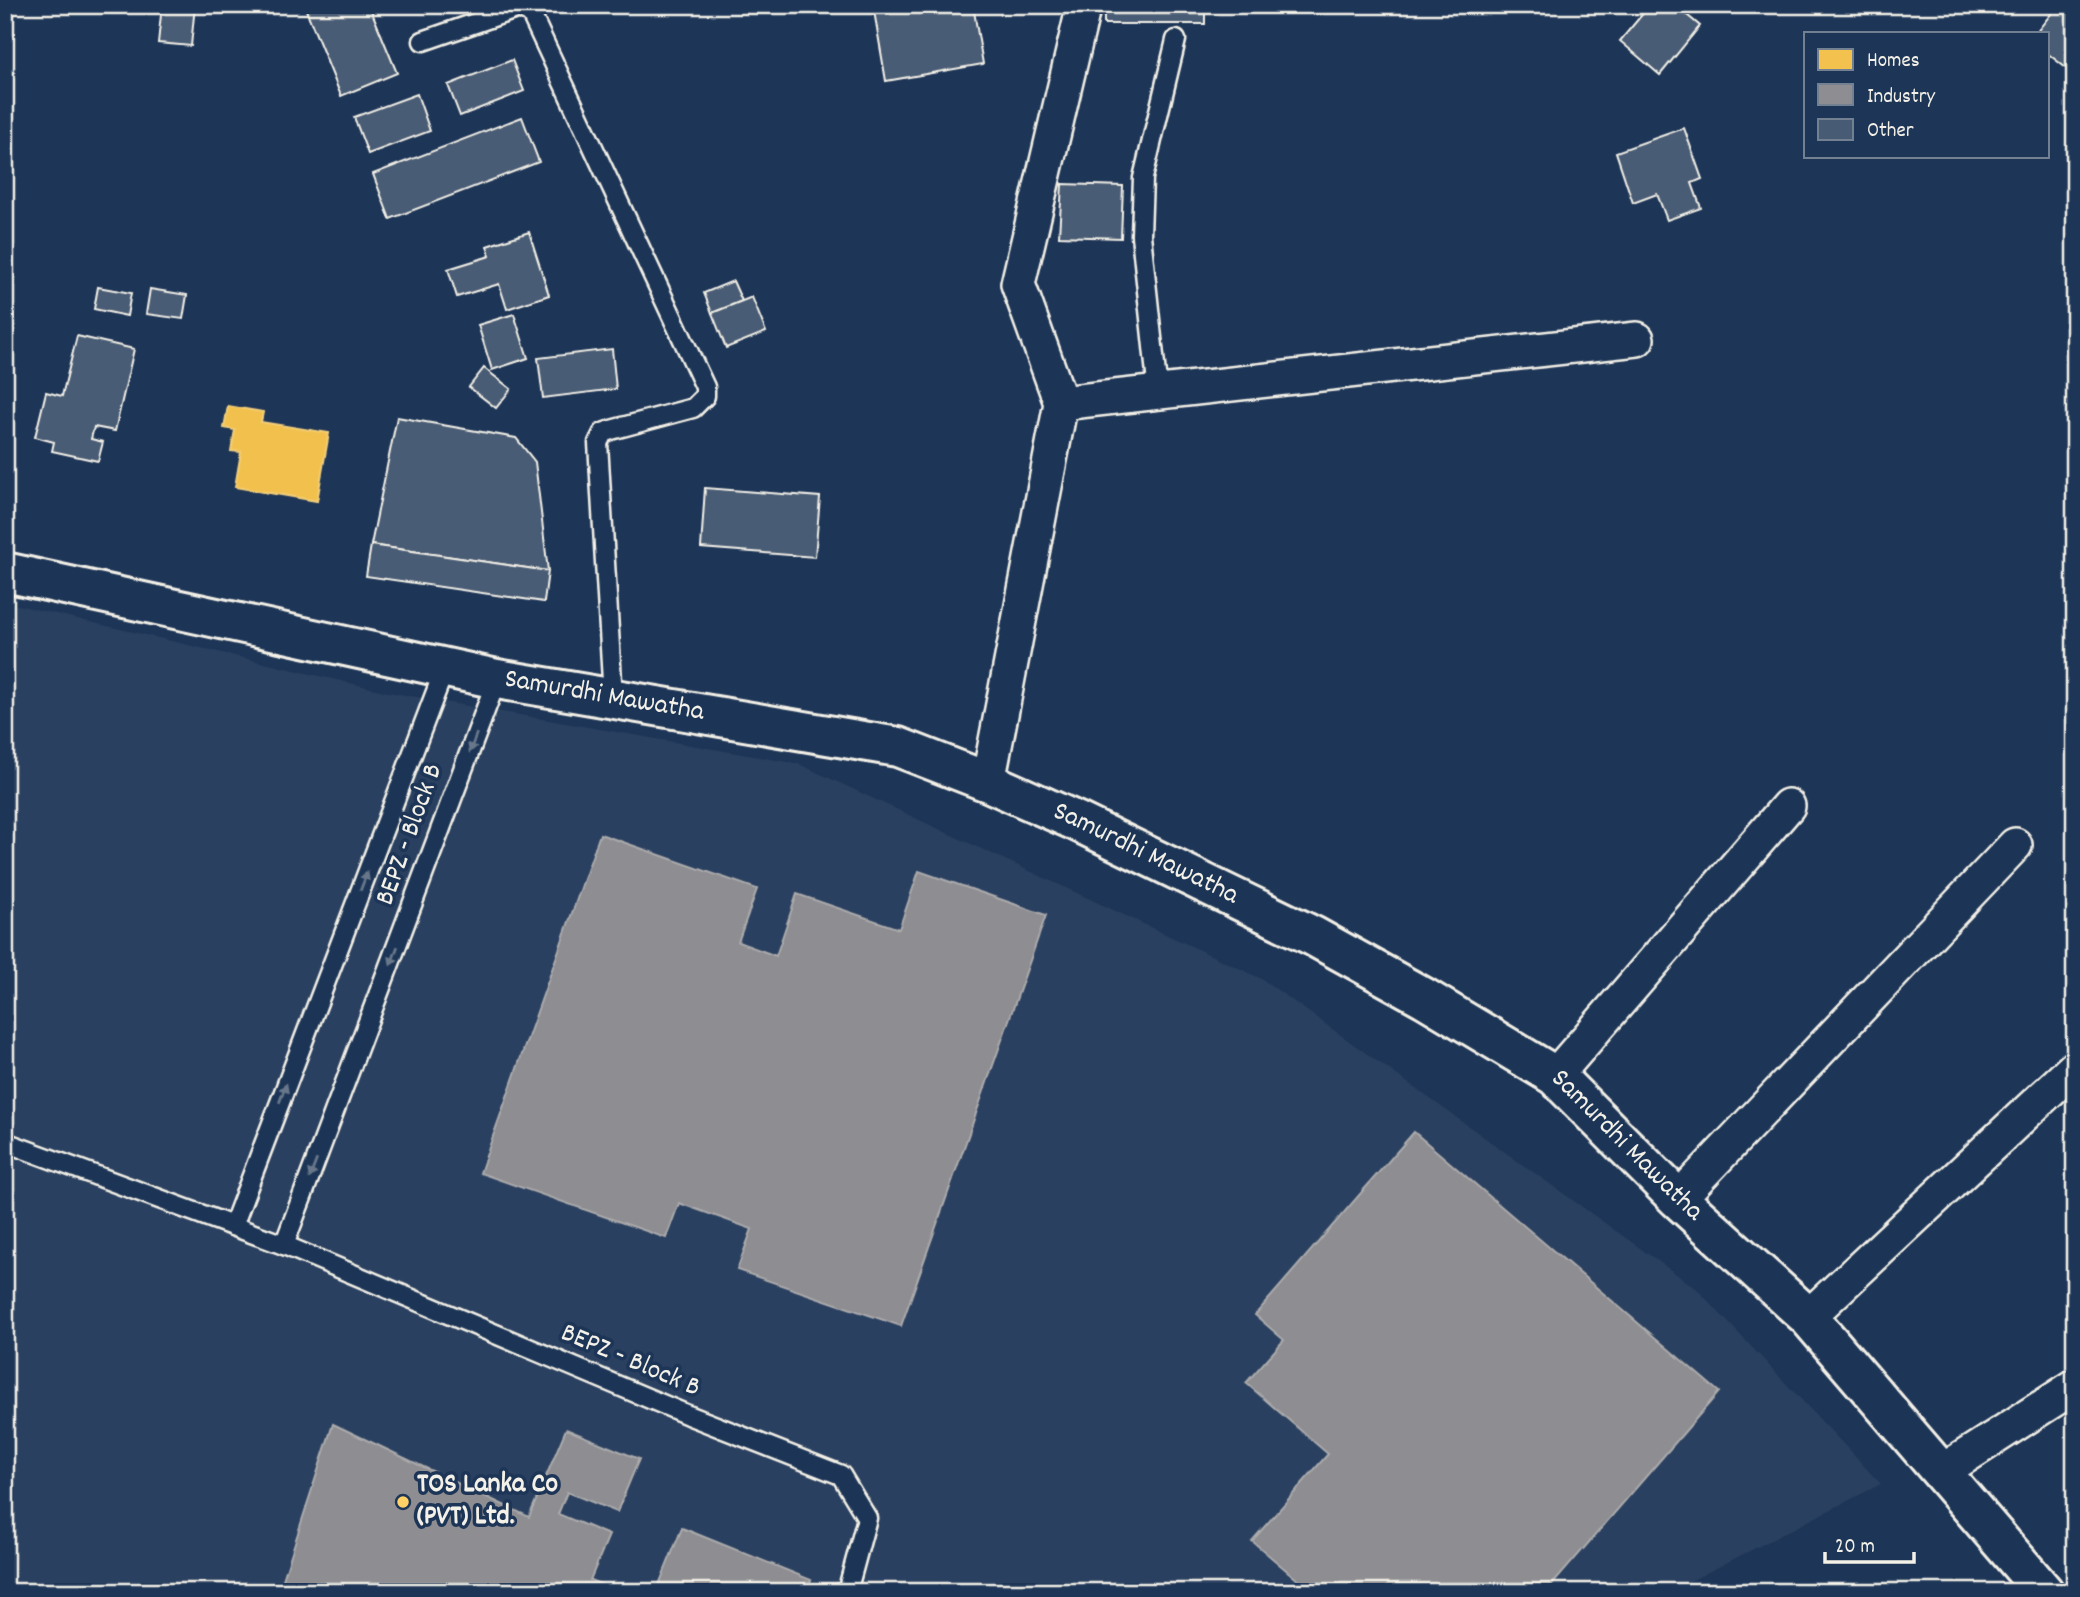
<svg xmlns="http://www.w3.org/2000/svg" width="2080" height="1597" font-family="Dekko,sans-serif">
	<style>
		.built { fill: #2a4060 }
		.homes { fill: #f2c14e; stroke: #f3cf7c; stroke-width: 2 }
		.industry { fill: #8d8d92; stroke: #acabac; stroke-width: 2 }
		.building { fill: #485b74; stroke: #f4f1e8; stroke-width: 2 }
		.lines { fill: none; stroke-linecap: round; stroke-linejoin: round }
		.lane-casing { stroke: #f4f1e8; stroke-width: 23 }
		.street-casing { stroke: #f4f1e8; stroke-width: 38 }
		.secondary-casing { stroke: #f4f1e8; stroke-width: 44 }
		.lane { stroke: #1d3557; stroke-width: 18 }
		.street { stroke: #1d3557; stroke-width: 33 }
		.secondary { stroke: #1d3557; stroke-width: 38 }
		.oneway { fill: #68778a }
		.poi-dot { fill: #ffd166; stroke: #1d3557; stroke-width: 2.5 }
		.labels { text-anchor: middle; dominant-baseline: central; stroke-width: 7; stroke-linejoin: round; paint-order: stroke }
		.street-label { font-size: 28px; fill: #f4f1e8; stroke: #1d3557 }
		.poi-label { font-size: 28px; font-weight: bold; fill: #f4f1e8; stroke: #1d3557; text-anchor: start }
	</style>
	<rect width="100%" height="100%" fill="#1d3557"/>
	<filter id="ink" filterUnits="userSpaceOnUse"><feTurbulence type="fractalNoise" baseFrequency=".0143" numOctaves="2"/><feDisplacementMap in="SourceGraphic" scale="14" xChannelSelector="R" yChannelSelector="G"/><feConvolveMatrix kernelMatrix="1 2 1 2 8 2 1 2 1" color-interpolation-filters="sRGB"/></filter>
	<g filter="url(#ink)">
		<path class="built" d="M5 602 388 692 799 764 1262 979 1696 1288 1881 1484 1669 1592H5Z"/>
		<path class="homes" d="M228 406 263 412 261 422 329 433 317 501 235 487 241 452 231 451 235 430 224 428Z"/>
		<g class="industry">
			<path d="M600 834 757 889 738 942 776 956 797 894 899 929 919 871 1046 915 901 1326 737 1270 752 1229 679 1203 666 1238 480 1173Z"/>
			<path d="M1414 1132 1719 1392 1546 1592H1312L1252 1541 1328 1454 1246 1383 1284 1340 1255 1315Z"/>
			<path d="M333 1424 529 1517 566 1429 639 1459 617 1512 567 1492 558 1514 609 1535 590 1580 620 1592H256L259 1584 280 1589Z"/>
			<path d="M682 1528 811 1580 806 1592H656Z"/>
		</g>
		<g class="building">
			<path d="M162 5H195L191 46 158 43Z"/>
			<path d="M304 5H369L397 73 341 96Z"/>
			<path d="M873 5H973L983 64 886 81Z"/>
			<rect x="1104" y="5" width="101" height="19"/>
			<path d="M1650 5H1675L1700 26 1660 75 1620 41Z"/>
			<path d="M2058 5H2075V75L2047 53V33H2036Z"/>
			<path d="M512 60 524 91 460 116 448 85Z"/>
			<path d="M417 94 430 131 368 154 354 117Z"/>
			<path d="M522 117 539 162 390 219 373 174Z"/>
			<path d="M1684 128 1702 179 1692 183 1701 208 1667 220 1657 194 1633 203 1616 152Z"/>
			<path d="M1062 184 1123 186 1121 238 1059 236Z"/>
			<path d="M529 232 549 295 507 309 499 284 457 297 448 269 490 256 487 246Z"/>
			<path d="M733 281 742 301 712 313 704 293Z"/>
			<path d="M98 287 131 293 127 316 94 309Z"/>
			<path d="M150 289 187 295 183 319 146 314Z"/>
			<path d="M752 297 766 332 726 348 712 313Z"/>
			<path d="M514 314 528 358 492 370 478 325Z"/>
			<path d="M77 336 134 349 115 431 94 427 91 439 103 442 98 461 52 451 54 442 35 437 46 392 62 396Z"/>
			<path d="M612 349 616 389 543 398 538 358Z"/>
			<path d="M484 368 511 389 496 408 469 387Z"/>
			<path d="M397 417 516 438 535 462 548 571 371 545Z"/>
			<path d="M705 488 820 497 815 557 701 548Z"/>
			<path d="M371 545 548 571 544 602 366 576Z"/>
		</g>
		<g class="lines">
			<g class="lane-casing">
				<g id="lane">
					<path d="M423 41 519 8 531 14 705 387V396L693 408 611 430 603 433 598 443 613 698"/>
					<path d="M1158 393 1141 235 1143 178 1176 40"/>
					<path d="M5 1142 284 1245 688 1415 841 1475 867 1518 847 1592"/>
					<path d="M233 1226 445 668"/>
					<path d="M284 1245 497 679"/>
				</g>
			</g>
			<g class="street-casing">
				<g id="street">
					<path d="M1061 403 1637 339"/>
					<path d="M988 782 1061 403 1018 284 1084 5"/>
					<path d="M1555 1076 1788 806"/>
					<path d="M1678 1199 2015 845"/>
					<path d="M1808 1317 2075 1067"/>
					<path d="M1941 1472 2075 1386"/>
				</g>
			</g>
			<g class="secondary-casing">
				<g id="secondary">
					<path id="s1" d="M5 572 497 679 898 747 988 782 1078 822 1313 936 1425 998 1555 1076 1678 1199 1808 1317 2044 1592"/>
				</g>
			</g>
			<use href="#lane" class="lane"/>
			<use href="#street" class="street"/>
			<use href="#secondary" class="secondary"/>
		</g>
		<defs><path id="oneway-solid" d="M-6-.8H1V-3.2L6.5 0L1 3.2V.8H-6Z" transform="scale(1.75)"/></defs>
		<g class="oneway">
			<use href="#oneway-solid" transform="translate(473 743) rotate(110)"/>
			<use href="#oneway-solid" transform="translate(364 881) rotate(-69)"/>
			<use href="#oneway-solid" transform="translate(394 956) rotate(111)"/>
			<use href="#oneway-solid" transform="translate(283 1093) rotate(-69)"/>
			<use href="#oneway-solid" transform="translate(313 1169) rotate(111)"/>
		</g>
	</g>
	<circle class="poi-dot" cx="403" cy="1502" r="7"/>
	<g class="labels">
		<g class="street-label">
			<text stroke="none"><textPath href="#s1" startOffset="612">Samurdhi Mawatha</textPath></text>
			<text transform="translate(411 835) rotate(-70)">BEPZ - Block B</text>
			<text stroke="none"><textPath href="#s1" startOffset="1180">Samurdhi Mawatha</textPath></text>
			<text stroke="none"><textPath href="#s1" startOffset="1746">Samurdhi Mawatha</textPath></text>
			<text transform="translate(630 1362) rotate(23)">BEPZ - Block B</text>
		</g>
		<g class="poi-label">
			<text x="417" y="1486">TOS Lanka Co<tspan x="417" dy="32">(PVT) Ltd.</tspan></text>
		</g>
	</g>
	<rect width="2080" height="1597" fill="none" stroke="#1d3557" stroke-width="28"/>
	<rect x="14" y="14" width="2052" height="1569" fill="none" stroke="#f4f1e8" stroke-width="2.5" filter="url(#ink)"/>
	<rect x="1804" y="32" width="245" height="126" fill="#1d3557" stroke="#738091" stroke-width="2"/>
	<rect x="1818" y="49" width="35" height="21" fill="#f2c14e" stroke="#738091" stroke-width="2"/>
	<text x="1867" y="66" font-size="21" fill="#f4f1e8">Homes</text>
	<rect x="1818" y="84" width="35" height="21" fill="#8d8d92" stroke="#738091" stroke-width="2"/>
	<text x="1867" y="102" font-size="21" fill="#f4f1e8">Industry</text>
	<rect x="1818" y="119" width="35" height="21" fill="#485b74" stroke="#738091" stroke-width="2"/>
	<text x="1867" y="136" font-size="21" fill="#f4f1e8">Other</text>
	<path d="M1825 1552v10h89v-10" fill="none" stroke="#f4f1e8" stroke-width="3.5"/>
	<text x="1835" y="1552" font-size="21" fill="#f4f1e8" stroke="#1d3557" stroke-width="5" paint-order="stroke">20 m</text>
</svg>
